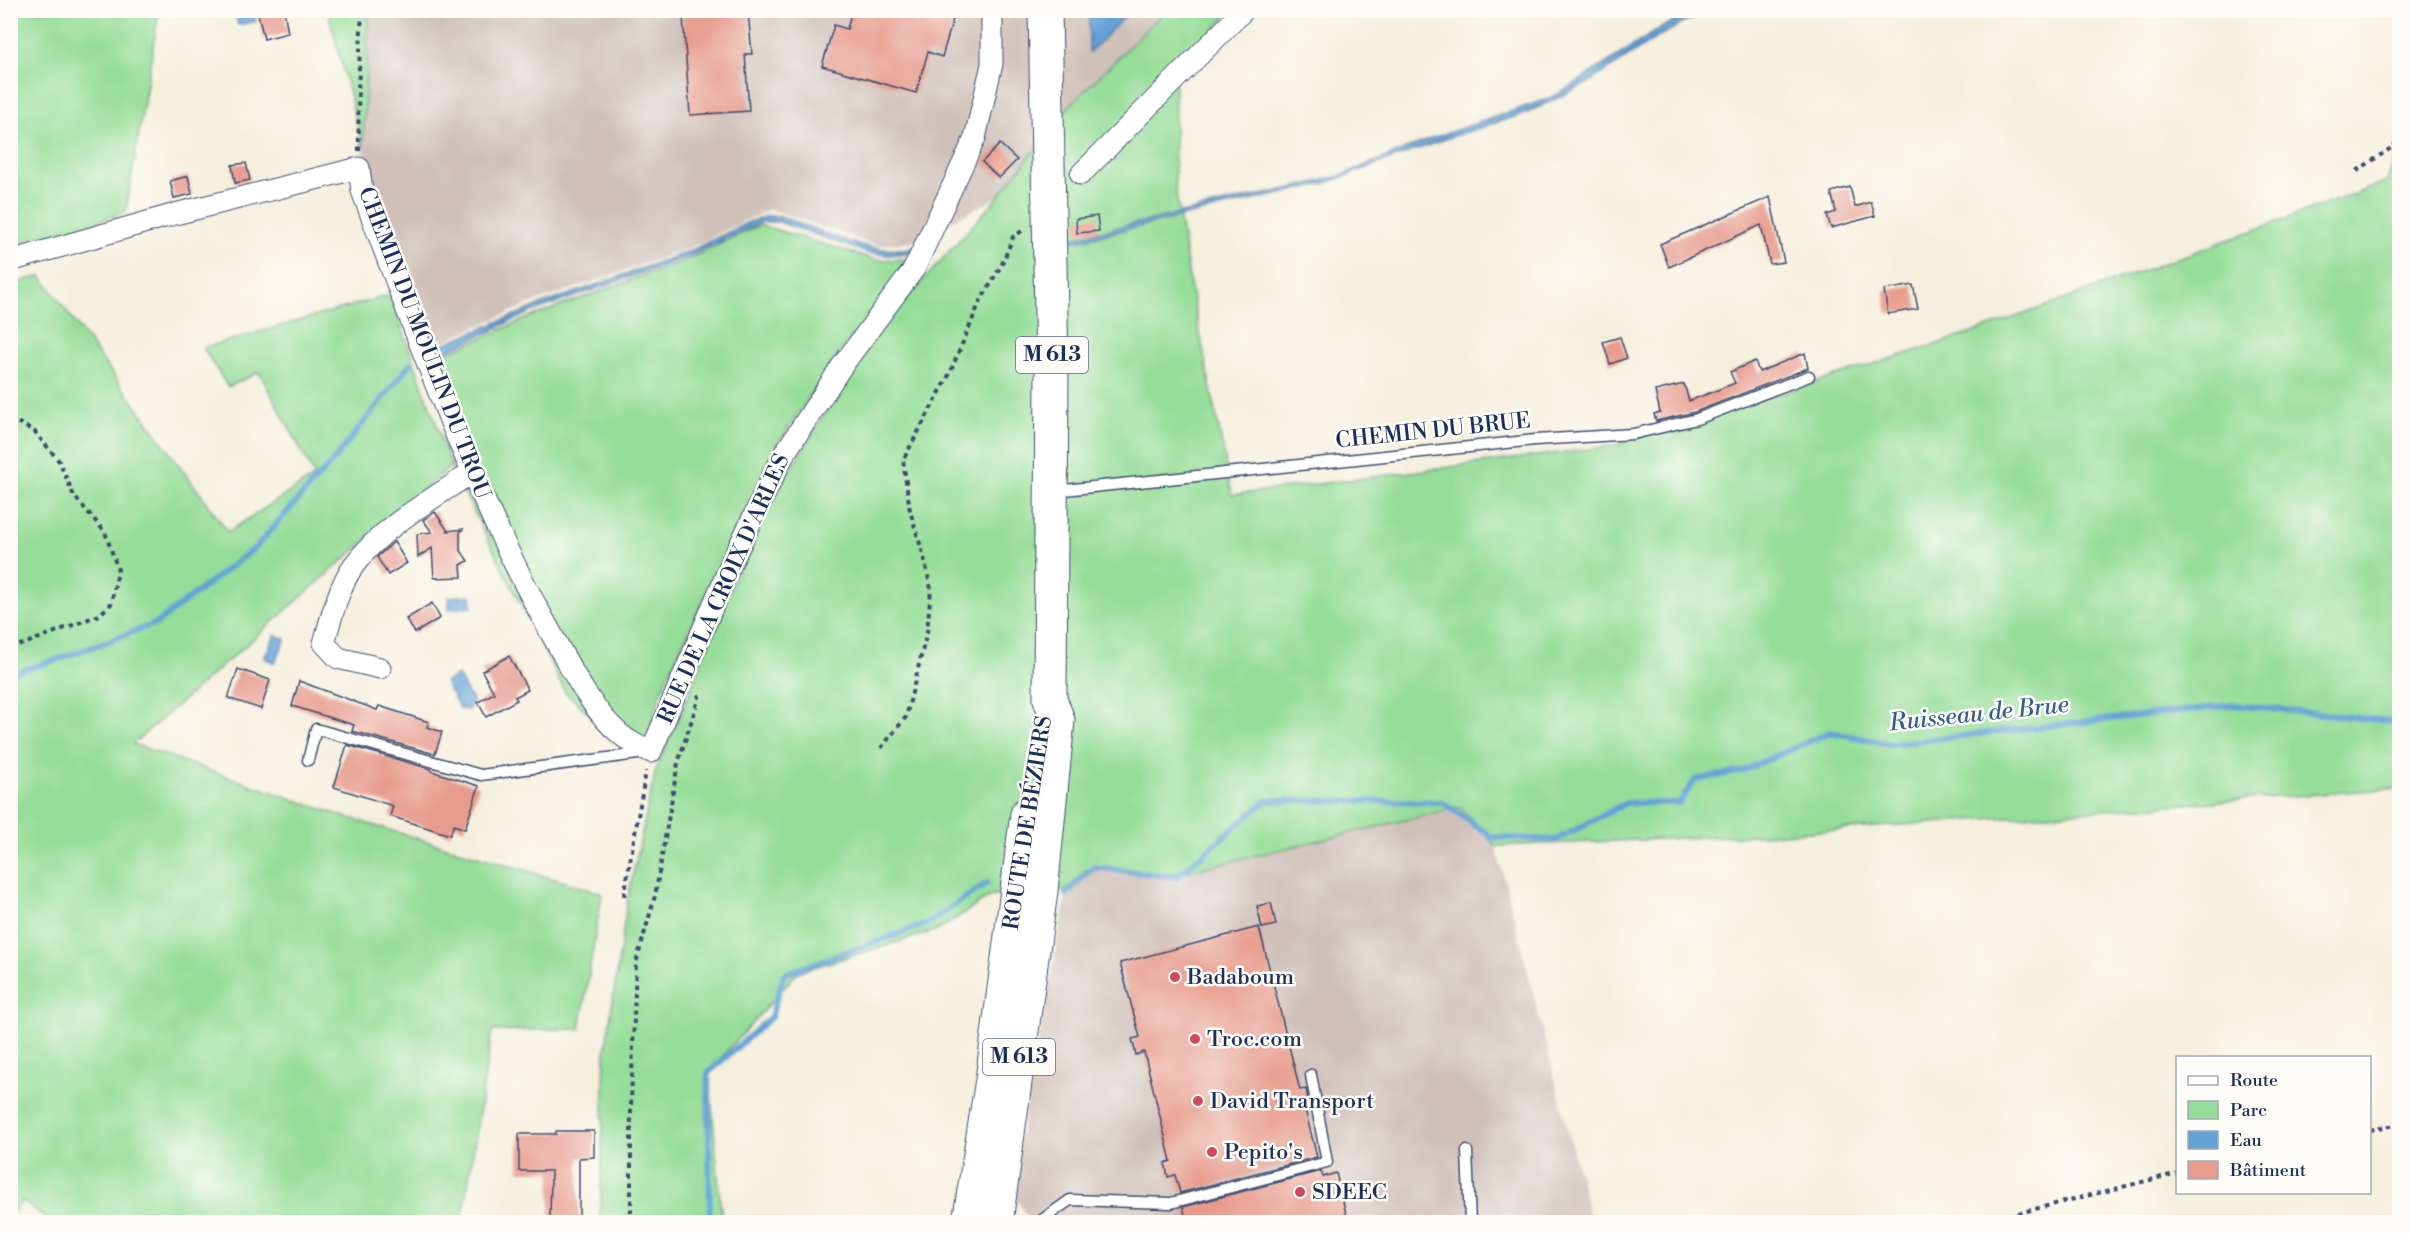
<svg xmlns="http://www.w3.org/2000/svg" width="2410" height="1233" font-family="'Libre Bodoni',serif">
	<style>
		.industrial { fill: #cfc1ba }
		.green { fill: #95dd98; stroke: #58867b; stroke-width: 1.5 }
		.water { fill: #62a2d5; stroke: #3e689a; stroke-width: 1.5 }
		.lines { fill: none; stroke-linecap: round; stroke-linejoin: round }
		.stream { stroke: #62a2d5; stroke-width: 6 }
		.building { fill: #e79b8d }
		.lane-casing { stroke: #3c4c71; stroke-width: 13 }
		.street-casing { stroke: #3c4c71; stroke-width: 23 }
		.primary-casing { stroke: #3c4c71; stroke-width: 35 }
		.path { stroke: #3c4c71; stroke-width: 4; stroke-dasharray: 4.5 4.5; stroke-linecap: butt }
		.lane { stroke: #fff; stroke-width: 10 }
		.street { stroke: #fff; stroke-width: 21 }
		.primary { stroke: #fff; stroke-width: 33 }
		.poi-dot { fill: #d1495b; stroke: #fdfcf7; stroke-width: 2 }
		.labels { text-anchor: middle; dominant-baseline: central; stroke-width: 5; stroke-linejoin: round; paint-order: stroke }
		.shield { fill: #fdfcf7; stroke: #5f6c8c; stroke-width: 1.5 }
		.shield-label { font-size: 21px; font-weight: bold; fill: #1b2f5e }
		.street-label { font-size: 22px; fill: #1b2f5e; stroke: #fdfcf7 }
		.poi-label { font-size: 22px; fill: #1b2f5e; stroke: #fdfcf7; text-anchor: start }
		.water-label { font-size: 24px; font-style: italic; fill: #375d8e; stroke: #fdfcf7 }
	</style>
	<rect width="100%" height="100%" fill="#fdfcf7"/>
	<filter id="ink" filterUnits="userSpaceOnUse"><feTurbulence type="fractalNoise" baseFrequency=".0167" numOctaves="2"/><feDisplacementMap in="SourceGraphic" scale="12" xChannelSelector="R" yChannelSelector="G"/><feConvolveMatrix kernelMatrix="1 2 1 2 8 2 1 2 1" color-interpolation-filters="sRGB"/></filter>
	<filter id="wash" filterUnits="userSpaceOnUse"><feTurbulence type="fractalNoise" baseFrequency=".008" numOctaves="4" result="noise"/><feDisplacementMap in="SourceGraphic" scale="24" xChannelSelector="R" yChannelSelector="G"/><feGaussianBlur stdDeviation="1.35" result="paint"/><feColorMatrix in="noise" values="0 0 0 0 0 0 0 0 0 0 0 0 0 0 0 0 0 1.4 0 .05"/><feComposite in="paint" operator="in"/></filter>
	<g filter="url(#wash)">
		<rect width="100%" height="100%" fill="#f5efdd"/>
		<g class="industrial">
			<path d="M369 11H1165L1068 107 998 197 916 240 878 246 770 209 689 248 532 303 431 346 363 148Z"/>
			<path d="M1460 807 1496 846 1591 1222H1031L1010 1190 1067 890 1086 870 1181 873Z"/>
		</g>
		<g class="green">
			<path d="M10 11H159L126 212 11 250Z"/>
			<path d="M328 11H369L363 148Z"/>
			<path d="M1165 11H1232L1175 67V186L1190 284 1232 495 1613 446 1972 333 2387 182 2399 144 2400 659 2398 661 2400 664 2399 788 1781 834 1496 846 1460 807 1181 873 1086 870 1067 890 992 895 938 930 798 972 709 1071 722 1222H600L605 1053 628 897 656 769 682 712 725 599 772 499 856 363 894 313 998 197 1068 107Z"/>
			<path d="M760 225 876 260 911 259 839 354 772 452 667 677 638 757 565 692 451 466 133 744 342 816 602 893 580 1029 492 1031 462 1222H51L22 1201 11 1216V284L41 276 228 532 315 476 259 372 228 387 203 348 390 295 451 465 466 439 433 359 530 317 686 260Z"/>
		</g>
		<g class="water">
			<path d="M253 11 256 22 238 25 235 12Z"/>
			<path d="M1089 11H1130L1089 53Z"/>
			<path d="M1698 11H1714L1683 23 1656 38 1588 83 1527 113 1454 136 1324 184 1072 242V238L1080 236 1313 183 1342 175 1433 138 1542 101 1562 92 1662 27Z"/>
			<path d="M767 216C780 215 791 220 803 225 840 238 874 256 915 247L913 252 889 255 868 253 779 222H762L689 256 531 312 433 357 431 349 537 306 690 251 749 222Z"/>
			<path d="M471 595 472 607 449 609 448 597Z"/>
			<path d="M275 635 286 639 275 663 264 658Z"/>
			<path d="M458 675 473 702 468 710 460 709 445 682Z"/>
		</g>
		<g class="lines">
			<g class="stream">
				<path d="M10 674 62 658 157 623 256 547 338 455 410 364"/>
				<path d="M1066 894 1094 867 1176 877 1267 800 1442 802 1492 837 1556 840 1626 803H1679L1695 780 1742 771 1830 732 1890 744 2234 705 2400 722"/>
				<path d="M710 1222 708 1073 771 1017 784 974 927 924 987 883"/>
			</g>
		</g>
		<g id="blocks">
			<g class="building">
				<path d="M257 10H284L288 33 264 39Z"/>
				<path d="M852 10H935L954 16 942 57 928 52 916 93 822 66 834 25 847 29Z"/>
				<path d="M748 12 752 54H745L749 111 690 115 683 16Z"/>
				<path d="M1000 144 1017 160 999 178 982 162Z"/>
				<path d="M246 163 250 180 235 183 232 165Z"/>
				<path d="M188 176 192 194 174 198 170 181Z"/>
				<path d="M1850 187 1855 207 1871 202 1875 216 1831 228 1827 215 1836 212 1831 192Z"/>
				<path d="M1770 197 1784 262 1770 264 1761 225 1669 267 1660 244Z"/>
				<path d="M1097 216 1099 231 1077 233 1076 219Z"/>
				<path d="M1913 285 1918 309 1888 314 1884 290Z"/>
				<path d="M1620 337 1627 358 1610 364 1603 342Z"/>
				<path d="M1805 353 1808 368 1803 370 1695 412 1656 421 1654 414 1660 412 1655 391 1684 384 1689 401 1735 383 1730 372 1755 361 1759 372Z"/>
				<path d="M435 512 448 531 463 529 460 532V549L468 561 461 565 462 577 434 578 432 548 418 557 417 534 432 532 423 520Z"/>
				<path d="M394 542 407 563 388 575 377 557Z"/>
				<path d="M432 603 440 618 415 633 406 619Z"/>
				<path d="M509 656 528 690 515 697 517 700 486 717 478 702 494 693 482 671Z"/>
				<path d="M238 669 270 680 261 709 228 698Z"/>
				<path d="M299 681 377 710 379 706 429 722 427 727 442 732 435 754 352 731 354 725 292 706Z"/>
				<path d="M347 745 431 769V771L479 786 465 829 454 825 450 835 390 816 393 806 334 787Z"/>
				<path d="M1271 903 1276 925 1262 928 1257 906Z"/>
				<path d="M1259 927 1300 1090 1306 1089 1309 1105 1304 1106 1317 1157 1180 1193 1175 1175 1168 1177 1165 1163 1171 1161 1144 1052 1136 1055 1132 1039 1140 1037 1120 963Z"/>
				<path d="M556 1131H594V1157L579 1158V1222H550L551 1171H519V1134H556Z"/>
				<path d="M1321 1171 1323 1177 1336 1173 1348 1222H1187L1183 1207Z"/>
			</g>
		</g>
	</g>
	<g filter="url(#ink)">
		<use href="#blocks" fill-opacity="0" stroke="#3c4c71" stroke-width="1.5"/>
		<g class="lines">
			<g class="lane-casing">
				<g id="lane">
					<path d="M1055 491 1535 440 1633 434 1697 419 1809 376"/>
					<path d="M308 760 316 729 481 775 645 753"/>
					<path d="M1467 1151 1470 1222"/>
					<path d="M1039 1222 1070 1200 1171 1203 1327 1162 1311 1075"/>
				</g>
			</g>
			<g class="street-casing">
				<g id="street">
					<path d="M1081 174 1244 10"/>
					<path d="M10 261 175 214 359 168 362 191C419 341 472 493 551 633 569 665 591 710 620 734 629 742 640 747 651 752L732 561 784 454 842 366 914 269 975 138 992 64V10"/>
					<path d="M380 668 338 658 324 643C331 619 339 585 354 565 383 526 431 500 471 473"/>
				</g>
			</g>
			<g class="primary-casing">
				<g id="primary">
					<path d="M969 1222 992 1080 1027 814"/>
					<path d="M996 1222 1041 891 1058 720 1050 699 1052 365 1045 10"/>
				</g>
			</g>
			<g class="path">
				<path d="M359 151 358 90 362 10"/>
				<path d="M2357 171 2394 146 2400 132"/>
				<path d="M10 418 35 432 59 461 74 496 105 532 118 570 111 604 99 615 24 644 10 647"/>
				<path d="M881 748 906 717 927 632 931 589 924 557 910 511 903 460 949 375 979 304 1003 262 1013 237 1025 229"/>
				<path d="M624 896 646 771"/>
				<path d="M2370 1130 2400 1124"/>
				<path d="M631 1222V1102L636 963 655 896 678 763 699 697 696 692"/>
				<path d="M1983 1222 2178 1173"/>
			</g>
			<use href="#lane" class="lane"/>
			<use href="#street" class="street"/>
			<use href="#primary" class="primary"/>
		</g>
	</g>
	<g class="poi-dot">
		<circle cx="1175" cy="977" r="6"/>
		<circle cx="1195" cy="1039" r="6"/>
		<circle cx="1198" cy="1101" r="6"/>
		<circle cx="1212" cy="1152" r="6"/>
		<circle cx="1300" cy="1192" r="6"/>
	</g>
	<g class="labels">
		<g class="shield">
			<rect x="1016" y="337" width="72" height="36" rx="4.5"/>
			<rect x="983" y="1039" width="72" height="36" rx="4.5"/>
		</g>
		<g class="shield-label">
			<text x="1052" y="355">M 613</text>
			<text x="1019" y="1057">M 613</text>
		</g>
		<g class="street-label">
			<text transform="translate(424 343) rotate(69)">CHEMIN DU MOULIN DU TROU</text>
			<text transform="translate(1433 431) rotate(-6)">CHEMIN DU BRUE</text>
			<text transform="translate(724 589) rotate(-66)">RUE DE LA CROIX D'ARLES</text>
			<text transform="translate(1028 823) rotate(-81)">ROUTE DE BÉZIERS</text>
		</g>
		<g class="poi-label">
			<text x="1187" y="977">Badaboum</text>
			<text x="1207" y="1039">Troc.com</text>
			<text x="1210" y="1101">David Transport</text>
			<text x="1224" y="1152">Pepito's</text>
			<text x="1312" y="1192">SDEEC</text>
		</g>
		<g class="water-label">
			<text transform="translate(1979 714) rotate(-6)">Ruisseau de Brue</text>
		</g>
	</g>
	<rect width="2410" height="1233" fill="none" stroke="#fdfcf7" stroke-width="36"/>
	<rect x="2176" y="1056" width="195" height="138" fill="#fdfcf7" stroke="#a3aaba" stroke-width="1.5"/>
	<rect x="2188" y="1076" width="30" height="9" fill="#ffffff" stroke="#a3aaba" stroke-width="1.5"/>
	<text x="2230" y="1086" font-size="18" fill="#1b2f5e">Route</text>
	<rect x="2188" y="1101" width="30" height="18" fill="#95dd98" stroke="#a3aaba" stroke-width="1.5"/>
	<text x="2230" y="1116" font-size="18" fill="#1b2f5e">Parc</text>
	<rect x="2188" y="1131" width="30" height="18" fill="#62a2d5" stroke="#a3aaba" stroke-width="1.5"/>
	<text x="2230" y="1146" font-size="18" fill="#1b2f5e">Eau</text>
	<rect x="2188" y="1161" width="30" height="18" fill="#e79b8d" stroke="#a3aaba" stroke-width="1.5"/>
	<text x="2230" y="1176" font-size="18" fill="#1b2f5e">Bâtiment</text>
</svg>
